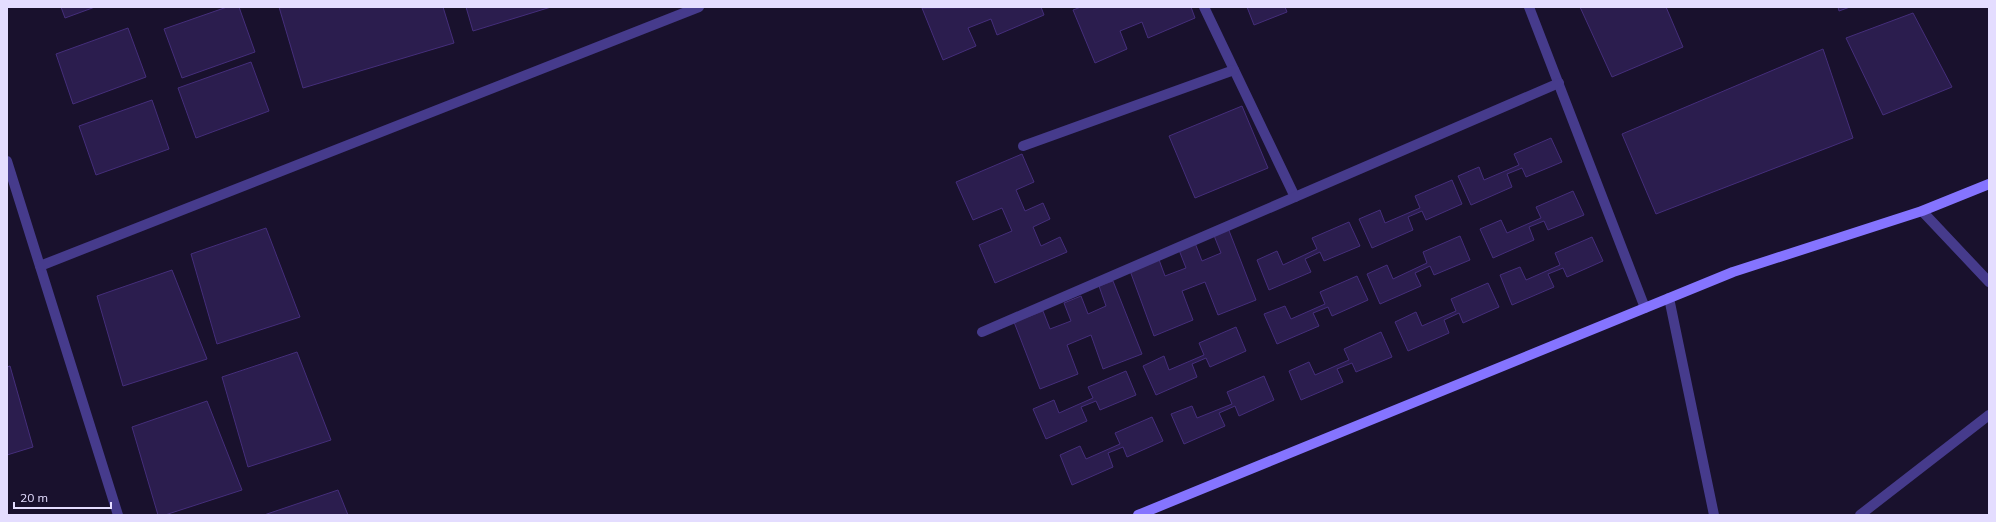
<svg xmlns="http://www.w3.org/2000/svg" width="1996" height="522" font-family="Mulish,sans-serif">
	<style>
		.building { fill: #2b1d4e; stroke: #452e7b }
		.lines { fill: none; stroke-linecap: round; stroke-linejoin: round }
		.street { stroke: #463b8c; stroke-width: 10 }
		.secondary { stroke: #8574ff; stroke-width: 10 }
	</style>
	<rect width="100%" height="100%" fill="#19112d"/>
	<g class="building">
		<path d="M61 7H95L65 18Z"/>
		<path d="M227 7H239L255 52 182 78 164 29Z"/>
		<path d="M279 7H443L454 43 303 88Z"/>
		<path d="M466 7H551L473 31Z"/>
		<path d="M1041 7 1044 15 997 35 991 19 968 28 976 46 943 60 922 8Z"/>
		<path d="M1081 7H1191L1195 18 1148 38 1142 22 1120 31 1127 49 1095 63 1073 10Z"/>
		<path d="M1247 7H1285L1287 12 1254 25Z"/>
		<path d="M1580 7H1666L1683 47 1612 77Z"/>
		<path d="M1838 7H1850L1839 11Z"/>
		<path d="M1913 13 1952 87 1883 115 1846 38Z"/>
		<path d="M128 28 146 77 73 104 56 54Z"/>
		<path d="M1823 49 1853 138 1656 214 1622 134Z"/>
		<path d="M251 62 269 111 196 138 178 88Z"/>
		<path d="M152 100 169 149 96 175 79 126Z"/>
		<path d="M1242 106 1268 168 1195 198 1169 136Z"/>
		<path d="M1551 138 1562 162 1526 177 1522 168 1507 174 1512 187 1471 205 1458 176 1479 167 1484 180 1519 165 1514 154Z"/>
		<path d="M1022 154 1034 182 1016 190 1025 211 1043 203 1050 219 1033 227 1041 246 1060 237 1067 252 995 283 979 245 1012 231 1002 208 973 220 956 182Z"/>
		<path d="M1452 180 1462 204 1426 220 1422 211 1408 217 1413 230 1372 248 1359 219 1380 210 1385 223 1420 208 1415 196Z"/>
		<path d="M1573 191 1584 215 1548 230 1544 221 1529 227 1534 240 1493 258 1480 229 1501 220 1507 233 1541 218 1536 207Z"/>
		<path d="M1349 222 1360 246 1324 261 1320 252 1305 259 1311 272 1269 290 1257 260 1277 251 1283 265 1317 249 1312 238Z"/>
		<path d="M266 228 300 317 217 344 191 254Z"/>
		<path d="M1228 228 1256 300 1218 315 1205 282 1182 291 1193 320 1154 336 1129 268 1158 257 1165 276 1186 268 1179 250 1195 243 1202 261 1221 253 1213 233Z"/>
		<path d="M1460 236 1470 260 1434 275 1430 266 1415 273 1421 286 1380 304 1367 274 1387 265 1393 279 1427 263 1423 252Z"/>
		<path d="M1592 237 1603 261 1567 277 1563 268 1548 274 1554 287 1512 305 1500 275 1520 267 1526 280 1560 265 1555 253Z"/>
		<path d="M172 270 207 359 123 386 97 296Z"/>
		<path d="M1357 276 1368 300 1332 316 1328 307 1313 313 1319 326 1277 344 1264 314 1285 306 1291 319 1325 304 1320 292Z"/>
		<path d="M1113 281 1142 354 1103 369 1091 335 1067 345 1078 374 1040 389 1014 322 1043 311 1050 329 1071 321 1064 303 1081 296 1088 314 1106 306 1099 286Z"/>
		<path d="M1488 283 1499 307 1463 323 1459 313 1444 320 1449 333 1408 351 1395 322 1416 312 1422 326 1456 311 1451 299Z"/>
		<path d="M1236 327 1246 351 1210 367 1206 358 1192 364 1197 377 1156 395 1143 366 1164 356 1169 370 1204 355 1199 343Z"/>
		<path d="M1381 332 1392 357 1356 372 1352 363 1337 369 1343 382 1301 400 1289 371 1309 362 1315 375 1349 360 1344 349Z"/>
		<path d="M297 352 331 440 248 467 222 377Z"/>
		<path d="M10 366 33 447 7 455V367Z"/>
		<path d="M1126 371 1136 395 1100 410 1096 401 1081 407 1087 421 1046 439 1033 409 1054 400 1059 413 1093 398 1088 387Z"/>
		<path d="M1264 376 1274 400 1239 416 1235 406 1219 413 1225 426 1184 444 1171 414 1192 406 1197 418 1232 404 1227 392Z"/>
		<path d="M207 401 242 490 165 515H158L132 427Z"/>
		<path d="M1152 417 1163 441 1127 457 1123 447 1108 453 1113 467 1072 485 1060 455 1080 446 1086 459 1120 444 1115 433Z"/>
		<path d="M338 490 348 515H264Z"/>
	</g>
	<g class="lines">
		<g class="street">
			<path d="M1204 7 1295 197"/>
			<path d="M1529 7 1645 308"/>
			<path d="M1023 146 1234 70"/>
			<path d="M7 161 118 515"/>
			<path d="M1922 211 1989 282"/>
			<path d="M40 266 699 7"/>
			<path d="M1669 298 1714 515"/>
			<path d="M982 332 1559 83"/>
			<path d="M1860 515 1989 415"/>
		</g>
		<path class="secondary" d="M1138 515 1733 272 1922 211 1989 184"/>
	</g>
	<rect width="1996" height="522" fill="none" stroke="#e4ddff" stroke-width="16"/>
	<path d="M14 502v6h97v-6" fill="none" stroke="#e4ddff" stroke-width="2"/>
	<text x="20" y="502" font-size="12" fill="#e4ddff" stroke="#19112d" stroke-width="3" paint-order="stroke">20 m</text>
</svg>
